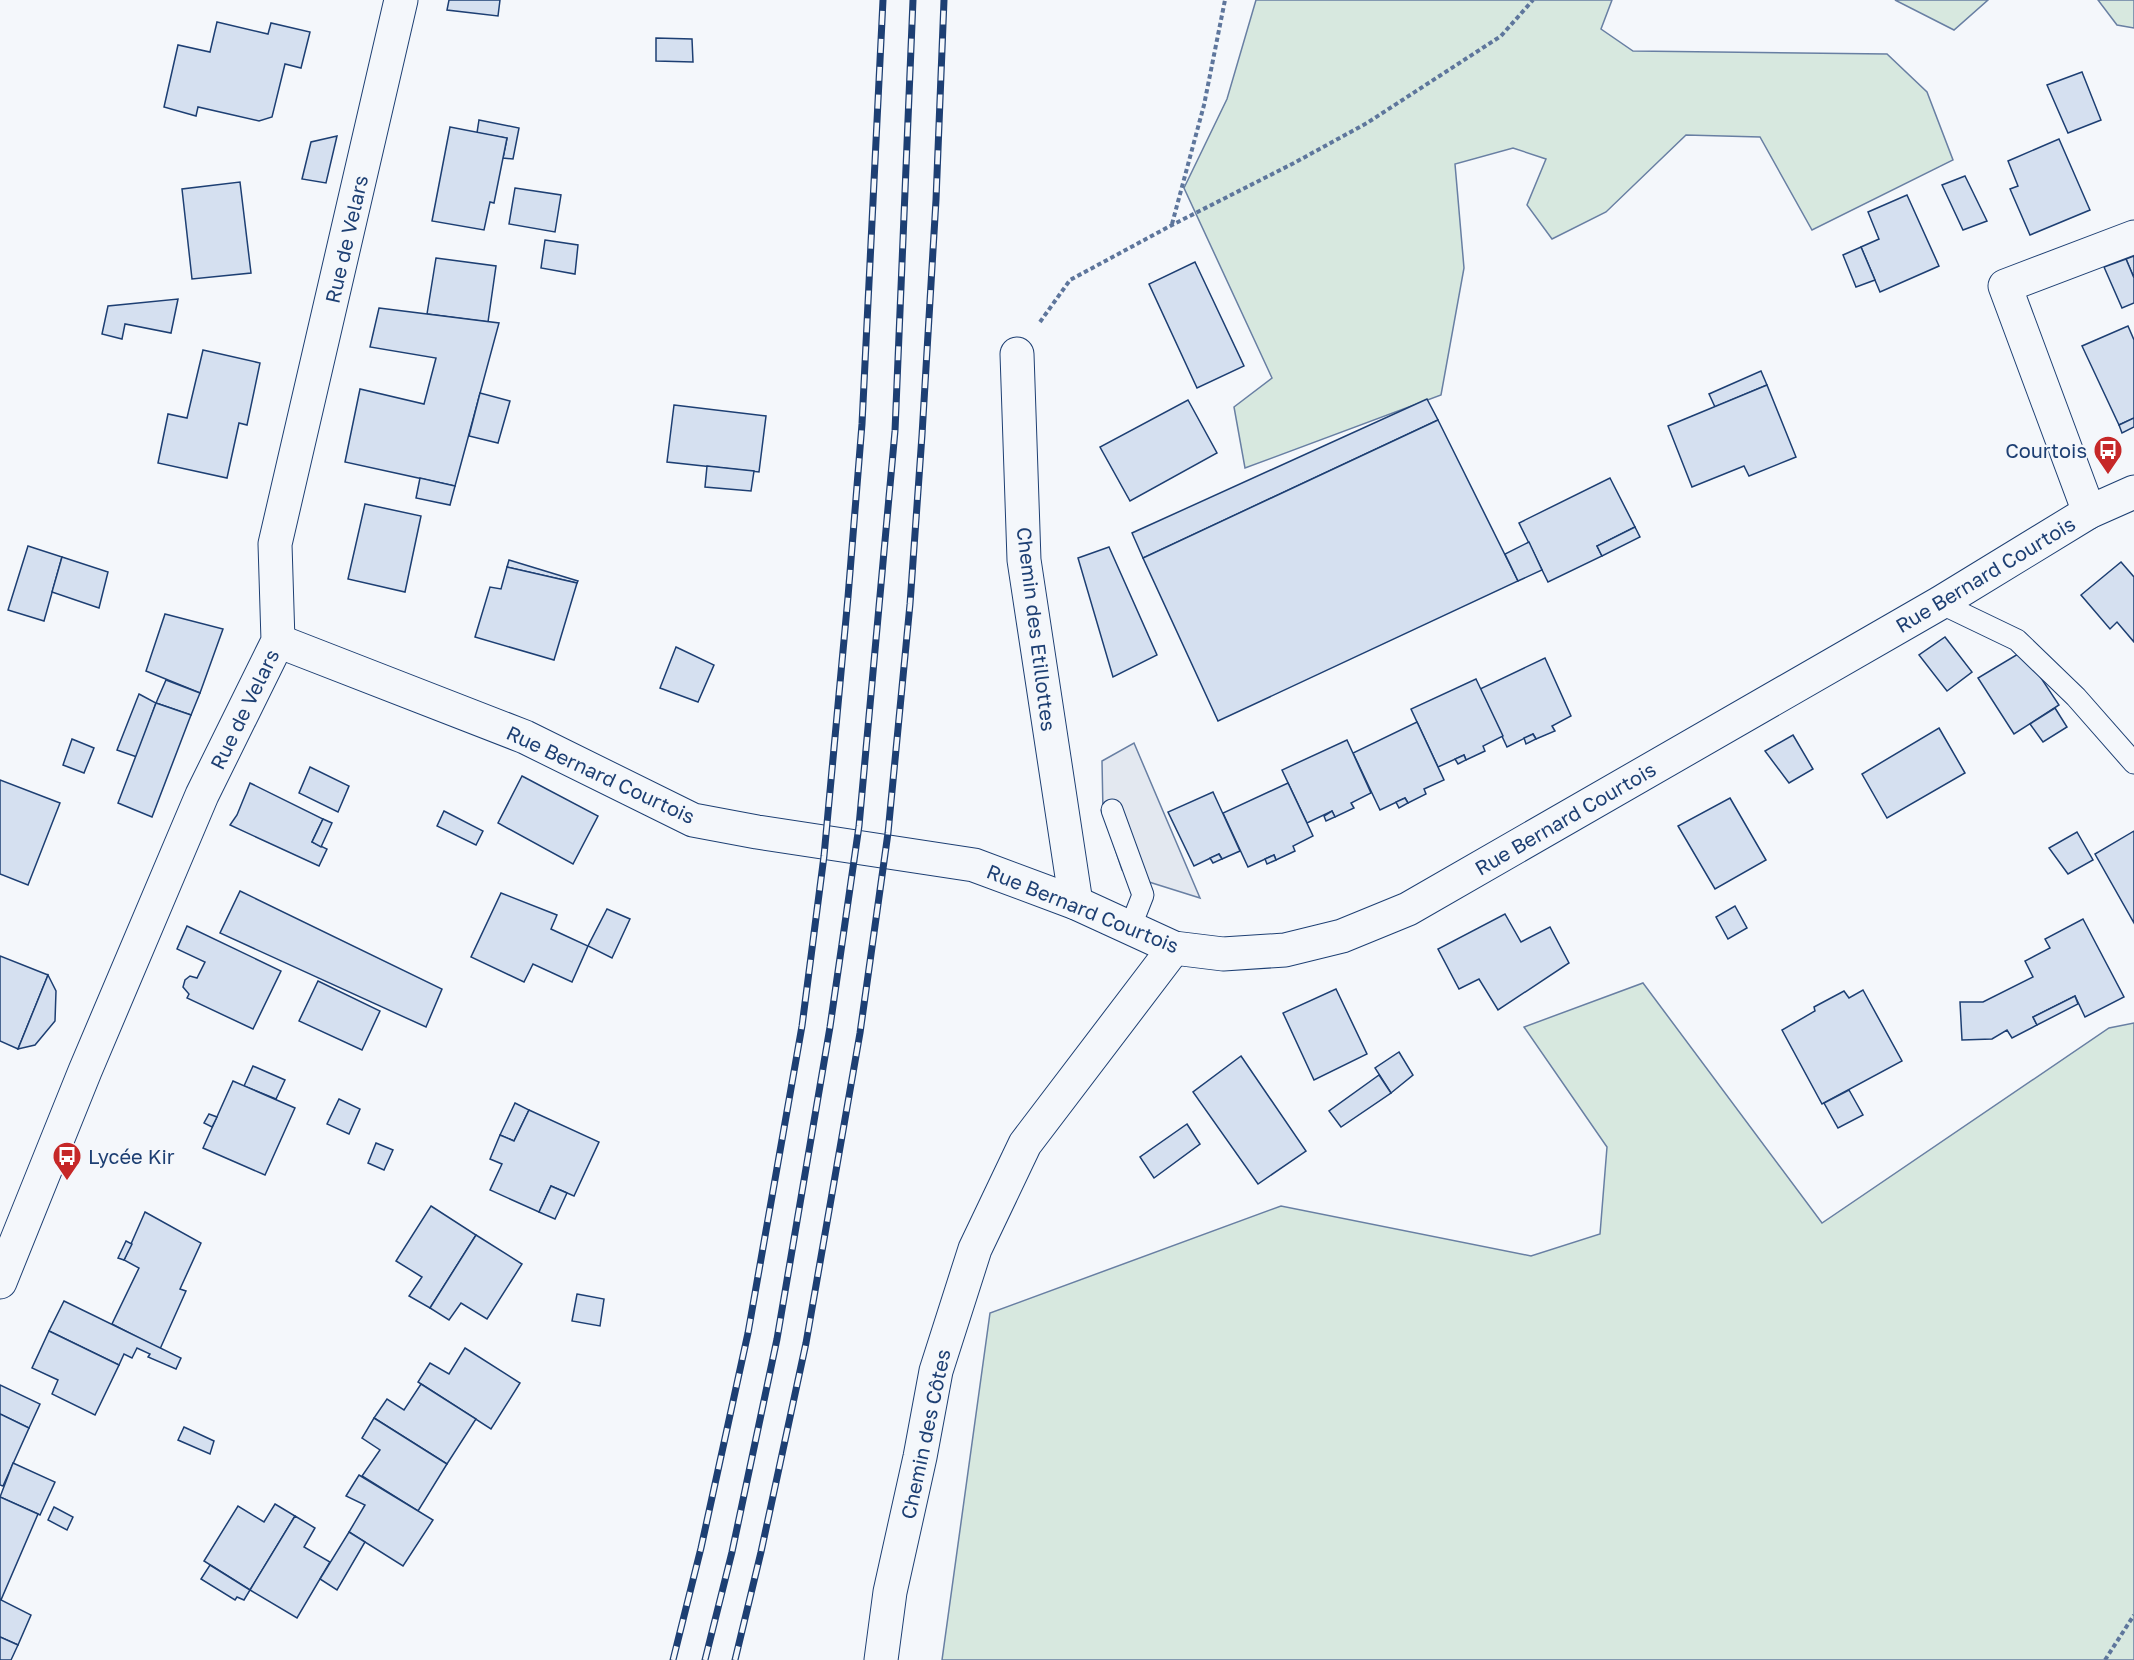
<svg xmlns="http://www.w3.org/2000/svg" width="2134" height="1660" font-family="'Golos Text',sans-serif">
	<style>
		.green { fill: #d7e8df; stroke: #687fa3; stroke-width: 1.5 }
		.parking { fill: #e3e8f0; stroke: #687fa3; stroke-width: 1.5 }
		.building { fill: #d5e0f0; stroke: #1d3f73; stroke-width: 1.5 }
		.lines { fill: none; stroke-linecap: round; stroke-linejoin: round }
		.lane-casing { stroke: #1d3f73; stroke-width: 23 }
		.street-casing { stroke: #1d3f73; stroke-width: 35 }
		.secondary-casing { stroke: #1d3f73; stroke-width: 35 }
		.path { stroke: #5e769c; stroke-width: 4; stroke-dasharray: 4.5 3; stroke-linecap: butt }
		.lane { stroke: #f4f7fb; stroke-width: 21 }
		.street { stroke: #f4f7fb; stroke-width: 33 }
		.secondary { stroke: #f4f7fb; stroke-width: 33 }
		.rail-casing { stroke: #1d3f73; stroke-width: 7 }
		.rail { stroke: #f4f7fb; stroke-width: 4.5; stroke-dasharray: 14; stroke-linecap: butt }
		.labels { text-anchor: middle; dominant-baseline: central; stroke-width: 4.5; stroke-linejoin: round; paint-order: stroke }
		.street-label { font-size: 20px; fill: #1d3f73; stroke: #f4f7fb }
		.poi-label { font-size: 20px; fill: #1d3f73; stroke: #f4f7fb; text-anchor: end }
	</style>
	<rect width="100%" height="100%" fill="#f4f7fb"/>
	<g class="green">
		<path d="M1256 0H1612L1601 29 1633 51 1887 54 1927 92 1953 160 1812 230 1760 137 1686 135 1606 212 1552 239 1527 205 1546 159 1513 148 1455 164 1464 268 1441 395 1245 468 1234 407 1272 378 1184 188 1227 99Z"/>
		<path d="M1895 0H1988L1954 30Z"/>
		<path d="M2098 0H2134V28L2117 25Z"/>
		<path d="M1643 983 1822 1223 2109 1028 2134 1023V1660H942L990 1313 1281 1206 1531 1256 1600 1234 1607 1147 1524 1027Z"/>
	</g>
	<path class="parking" d="M1134 743 1200 898 1149 882 1122 870 1103 812 1102 761Z"/>
	<g class="building">
		<path d="M449 0H500L498 16 447 10Z"/>
		<path d="M217 22 268 34 271 23 310 32 301 68 285 64 272 117 259 121 198 107 196 116 164 107 178 45 210 52Z"/>
		<path d="M656 38 692 39 693 62 656 61Z"/>
		<path d="M2082 72 2101 120 2068 133 2047 85Z"/>
		<path d="M479 120 519 128 513 159 503 158 507 138 477 133Z"/>
		<path d="M450 127 507 138 494 203 490 202 484 230 432 221Z"/>
		<path d="M337 136 326 183 302 179 311 142Z"/>
		<path d="M2059 139 2090 210 2030 235 2010 189 2018 186 2008 161Z"/>
		<path d="M1965 176 1987 221 1963 230 1942 185Z"/>
		<path d="M240 182 251 273 192 279 182 189Z"/>
		<path d="M515 188 561 195 555 232 509 224Z"/>
		<path d="M1907 195 1939 266 1880 292 1861 247 1879 239 1868 212Z"/>
		<path d="M545 240 578 245 575 274 541 268Z"/>
		<path d="M1861 247 1875 280 1856 287 1843 255Z"/>
		<path d="M2134 256V278L2126 259Z"/>
		<path d="M436 258 496 266 488 322 427 314Z"/>
		<path d="M2126 259 2134 278V303L2122 308 2104 267Z"/>
		<path d="M1195 262 1244 366 1197 388 1149 284Z"/>
		<path d="M178 299 171 333 125 324 122 339 102 334 108 306Z"/>
		<path d="M379 308 499 323 455 486 345 462 360 389 424 404 436 358 370 347Z"/>
		<path d="M2128 326 2134 340V418L2119 425 2082 346Z"/>
		<path d="M203 350 260 363 247 425 239 423 227 478 158 463 168 414 187 418Z"/>
		<path d="M1761 371 1767 385 1715 407 1709 394Z"/>
		<path d="M1767 385 1796 457 1749 476 1744 466 1692 487 1668 426Z"/>
		<path d="M480 393 510 401 498 443 469 436Z"/>
		<path d="M1427 399 1438 420 1143 558 1132 533Z"/>
		<path d="M1188 400 1217 453 1130 501 1100 447Z"/>
		<path d="M674 405 766 416 759 472 667 462Z"/>
		<path d="M2134 418V427L2122 433 2119 425Z"/>
		<path d="M1438 420 1518 581 1218 721 1143 558Z"/>
		<path d="M707 466 754 471 751 491 705 487Z"/>
		<path d="M420 478 455 486 450 505 416 498Z"/>
		<path d="M1610 478 1635 527 1597 546 1602 556 1548 582 1519 523Z"/>
		<path d="M365 504 421 516 405 592 348 579Z"/>
		<path d="M1635 527 1640 537 1602 556 1597 546Z"/>
		<path d="M1529 542 1542 570 1518 581 1505 554Z"/>
		<path d="M28 546 62 557 44 621 8 610Z"/>
		<path d="M1109 547 1157 655 1113 677 1078 558Z"/>
		<path d="M62 557 108 572 99 608 52 592Z"/>
		<path d="M509 560 578 581 577 583 507 567Z"/>
		<path d="M2121 562 2134 577V642L2117 622 2110 629 2081 595Z"/>
		<path d="M507 567 577 583 554 660 475 637 490 587 501 589Z"/>
		<path d="M165 614 223 629 200 693 146 671Z"/>
		<path d="M1945 637 1972 672 1947 691 1919 655Z"/>
		<path d="M676 647 714 665 698 702 660 688Z"/>
		<path d="M2023 651 2059 705 2014 734 1978 678Z"/>
		<path d="M1545 658 1571 716 1552 726 1555 731 1536 739 1533 734 1507 747 1480 689Z"/>
		<path d="M1476 679 1503 736 1483 746 1485 751 1466 760 1464 755 1438 767 1411 709Z"/>
		<path d="M166 680 200 693 191 715 156 703Z"/>
		<path d="M139 694 156 703 137 757 117 750Z"/>
		<path d="M156 703 191 715 152 817 118 803Z"/>
		<path d="M2055 708 2067 727 2043 742 2030 724Z"/>
		<path d="M1417 722 1444 780 1424 789 1426 794 1408 803 1405 798 1380 810 1353 753Z"/>
		<path d="M1939 728 1965 773 1887 818 1862 774Z"/>
		<path d="M1533 734 1536 739 1526 744 1524 738Z"/>
		<path d="M1793 735 1813 769 1789 783 1765 751Z"/>
		<path d="M72 739 94 748 84 773 63 765Z"/>
		<path d="M1347 740 1371 793 1351 803 1354 808 1335 817 1332 811 1307 823 1282 770Z"/>
		<path d="M1464 755 1466 760 1458 764 1455 759Z"/>
		<path d="M310 767 349 786 338 812 299 793Z"/>
		<path d="M522 776 598 816 573 864 498 823Z"/>
		<path d="M0 780 60 803 28 885 0 874Z"/>
		<path d="M250 783 323 819 312 842 327 849 319 866 230 825 237 815Z"/>
		<path d="M1288 783 1313 836 1293 846 1295 851 1276 860 1274 855 1248 867 1223 813Z"/>
		<path d="M1213 792 1240 851 1222 859 1219 854 1194 866 1168 812Z"/>
		<path d="M1405 798 1408 803 1399 808 1396 802Z"/>
		<path d="M1730 798 1766 860 1715 889 1678 826Z"/>
		<path d="M444 811 483 831 476 845 437 826Z"/>
		<path d="M1332 811 1335 817 1326 821 1324 816Z"/>
		<path d="M323 819 332 823 321 847 312 842Z"/>
		<path d="M2134 831V923L2095 854Z"/>
		<path d="M2077 832 2093 860 2068 874 2049 848Z"/>
		<path d="M1219 854 1222 859 1213 863 1210 858Z"/>
		<path d="M1274 855 1276 860 1267 864 1265 859Z"/>
		<path d="M240 891 442 989 426 1027 220 933Z"/>
		<path d="M501 893 557 915 551 929 588 946 572 982 533 964 524 982 471 957Z"/>
		<path d="M1735 906 1747 928 1728 939 1716 917Z"/>
		<path d="M607 909 630 919 612 958 588 946Z"/>
		<path d="M1505 914 1521 942 1550 927 1569 963 1498 1010 1479 979 1459 989 1438 949Z"/>
		<path d="M2083 919 2124 997 2085 1017 2075 996 2033 1017 2037 1025 2012 1038 2007 1030 1992 1039 1962 1040 1960 1002H1983L2033 977 2025 961 2050 948 2045 939Z"/>
		<path d="M187 926 281 971 253 1029 187 998 189 994 183 987 185 980 190 976 197 978 205 962 177 949Z"/>
		<path d="M0 956 48 975 18 1049 0 1041Z"/>
		<path d="M48 975 56 991 55 1021 35 1045 18 1049Z"/>
		<path d="M318 981 380 1011 362 1050 299 1021Z"/>
		<path d="M1336 989 1367 1054 1314 1080 1283 1013Z"/>
		<path d="M1863 990 1902 1061 1822 1104 1782 1030 1815 1011 1814 1007 1844 991 1849 998Z"/>
		<path d="M2075 996 2078 1004 2037 1025 2033 1017Z"/>
		<path d="M1399 1052 1413 1075 1391 1093 1375 1068Z"/>
		<path d="M1241 1056 1306 1151 1258 1184 1193 1092Z"/>
		<path d="M253 1066 285 1080 276 1099 244 1086Z"/>
		<path d="M1379 1075 1391 1093 1341 1127 1329 1111Z"/>
		<path d="M233 1081 295 1108 265 1175 203 1148Z"/>
		<path d="M1849 1090 1863 1115 1838 1128 1824 1103Z"/>
		<path d="M339 1099 360 1109 349 1134 327 1124Z"/>
		<path d="M515 1103 529 1110 514 1141 500 1135Z"/>
		<path d="M529 1110 599 1142 574 1196 551 1186 539 1212 490 1190 502 1164 490 1159 500 1135 514 1141Z"/>
		<path d="M209 1114 217 1117 212 1127 204 1123Z"/>
		<path d="M1187 1124 1200 1144 1154 1178 1140 1157Z"/>
		<path d="M376 1143 393 1150 384 1170 368 1163Z"/>
		<path d="M551 1186 567 1193 555 1219 539 1212Z"/>
		<path d="M431 1206 476 1235 430 1308 409 1296 422 1277 396 1261Z"/>
		<path d="M145 1212 201 1243 180 1289 186 1291 160 1349 112 1324 139 1268 124 1260Z"/>
		<path d="M476 1235 522 1264 487 1319 461 1303 449 1320 430 1308Z"/>
		<path d="M126 1241 132 1244 124 1260 118 1258Z"/>
		<path d="M577 1294 604 1299 600 1326 572 1321Z"/>
		<path d="M64 1301 181 1358 176 1369 148 1357 150 1354 137 1348 132 1358 124 1354 119 1365 49 1331Z"/>
		<path d="M49 1331 119 1365 95 1415 52 1394 58 1380 32 1368Z"/>
		<path d="M465 1348 520 1383 491 1429 418 1382 430 1363 449 1374Z"/>
		<path d="M421 1384 476 1419 447 1464 374 1418 387 1399 404 1410Z"/>
		<path d="M0 1385 40 1404 29 1428 0 1414Z"/>
		<path d="M0 1414 29 1428 3 1486 0 1485Z"/>
		<path d="M374 1418 447 1464 418 1511 362 1476 380 1450 362 1438Z"/>
		<path d="M184 1427 214 1441 210 1454 178 1440Z"/>
		<path d="M13 1463 55 1482 40 1515 0 1497Z"/>
		<path d="M359 1475 433 1520 403 1566 349 1532 365 1505 346 1496Z"/>
		<path d="M0 1497 38 1514 1 1600 31 1615 18 1645 0 1637Z"/>
		<path d="M275 1504 295 1516 250 1590 204 1561 238 1506 264 1522Z"/>
		<path d="M54 1507 73 1517 67 1530 48 1520Z"/>
		<path d="M295 1516 315 1528 304 1547 330 1562 297 1618 250 1590Z"/>
		<path d="M349 1532 365 1542 337 1590 320 1579Z"/>
		<path d="M210 1565 250 1590 244 1600 237 1597 235 1600 201 1579Z"/>
		<path d="M0 1637 18 1645 11 1660H0Z"/>
	</g>
	<g class="lines">
		<g class="lane-casing">
			<g id="lane">
				<path d="M1940 603 2017 640 2076 697 2134 763"/>
				<path d="M1112 810 1143 895 1130 928"/>
			</g>
		</g>
		<g class="street-casing">
			<g id="street">
				<path d="M1017 354 1024 560 1076 903"/>
				<path d="M2089 512 2005 286 2134 237"/>
				<path d="M278 641 525 737 693 820 757 832 974 865 1076 903 1174 948 1223 954 1285 950 1342 936 1408 909 1940 603 2089 512 2134 492"/>
				<path d="M881 1660 890 1592 920 1457 936 1371 975 1249 1025 1144 1174 948"/>
			</g>
		</g>
		<g class="secondary-casing">
			<path id="secondary" d="M0 1282 85 1071 202 795 278 641 275 544 401 0"/>
		</g>
		<g class="path">
			<path d="M1172 224 1204 105 1225 0"/>
			<path d="M1040 322 1070 280 1172 225 1294 163 1367 123 1501 36 1533 0"/>
			<path d="M2105 1660 2134 1615"/>
		</g>
		<use href="#lane" class="lane"/>
		<use href="#street" class="street"/>
		<use href="#secondary" class="secondary"/>
		<g class="rail-casing">
			<g id="rail">
				<path d="M673 1660 701 1548 748 1333 802 1026 824 856 848 597 862 424 883 0"/>
				<path d="M705 1660 732 1552 777 1339 830 1027 859 826 895 431 913 0"/>
				<path d="M735 1660 761 1552 806 1343 860 1033 888 833 910 604 922 435 936 200 944 0"/>
			</g>
		</g>
		<use href="#rail" class="rail"/>
	</g>
	<defs>
		<g id="bus-pin" transform="scale(1.5)"><path d="M0 17L-7.5 6A9.5 9.5 0 1 1 7.5 6Z" fill="#c62828" stroke="#f4f7fb"/><path d="M-5-6H5V4H4V6H2V4H-2V6H-4V4H-5ZM-3.5-4V0h7V-4ZM-3.5 1.2v1.5H-2V1.2ZM2 1.2v1.5H3.5V1.2Z" fill="#fff"/></g>
	</defs>
	<g fill-rule="evenodd">
		<use href="#bus-pin" x="2108" y="450"/>
		<use href="#bus-pin" x="67" y="1156"/>
	</g>
	<g class="labels">
		<g class="street-label">
			<text transform="translate(346 239) rotate(-77)">Rue de Velars</text>
			<text transform="translate(1985 574) rotate(-31)">Rue Bernard Courtois</text>
			<text transform="translate(1037 629) rotate(83)">Chemin des Etillottes</text>
			<text transform="translate(244 709) rotate(-64)">Rue de Velars</text>
			<text transform="translate(601 774) rotate(25)">Rue Bernard Courtois</text>
			<text transform="translate(1565 818) rotate(-30)">Rue Bernard Courtois</text>
			<text transform="translate(1083 908) rotate(22)">Rue Bernard Courtois</text>
			<text transform="translate(925 1434) rotate(-78)">Chemin des Côtes</text>
		</g>
		<g class="poi-label">
			<text x="2087" y="450">Courtois</text>
			<text x="88" y="1156" text-anchor="start">Lycée Kir</text>
		</g>
	</g>
</svg>
